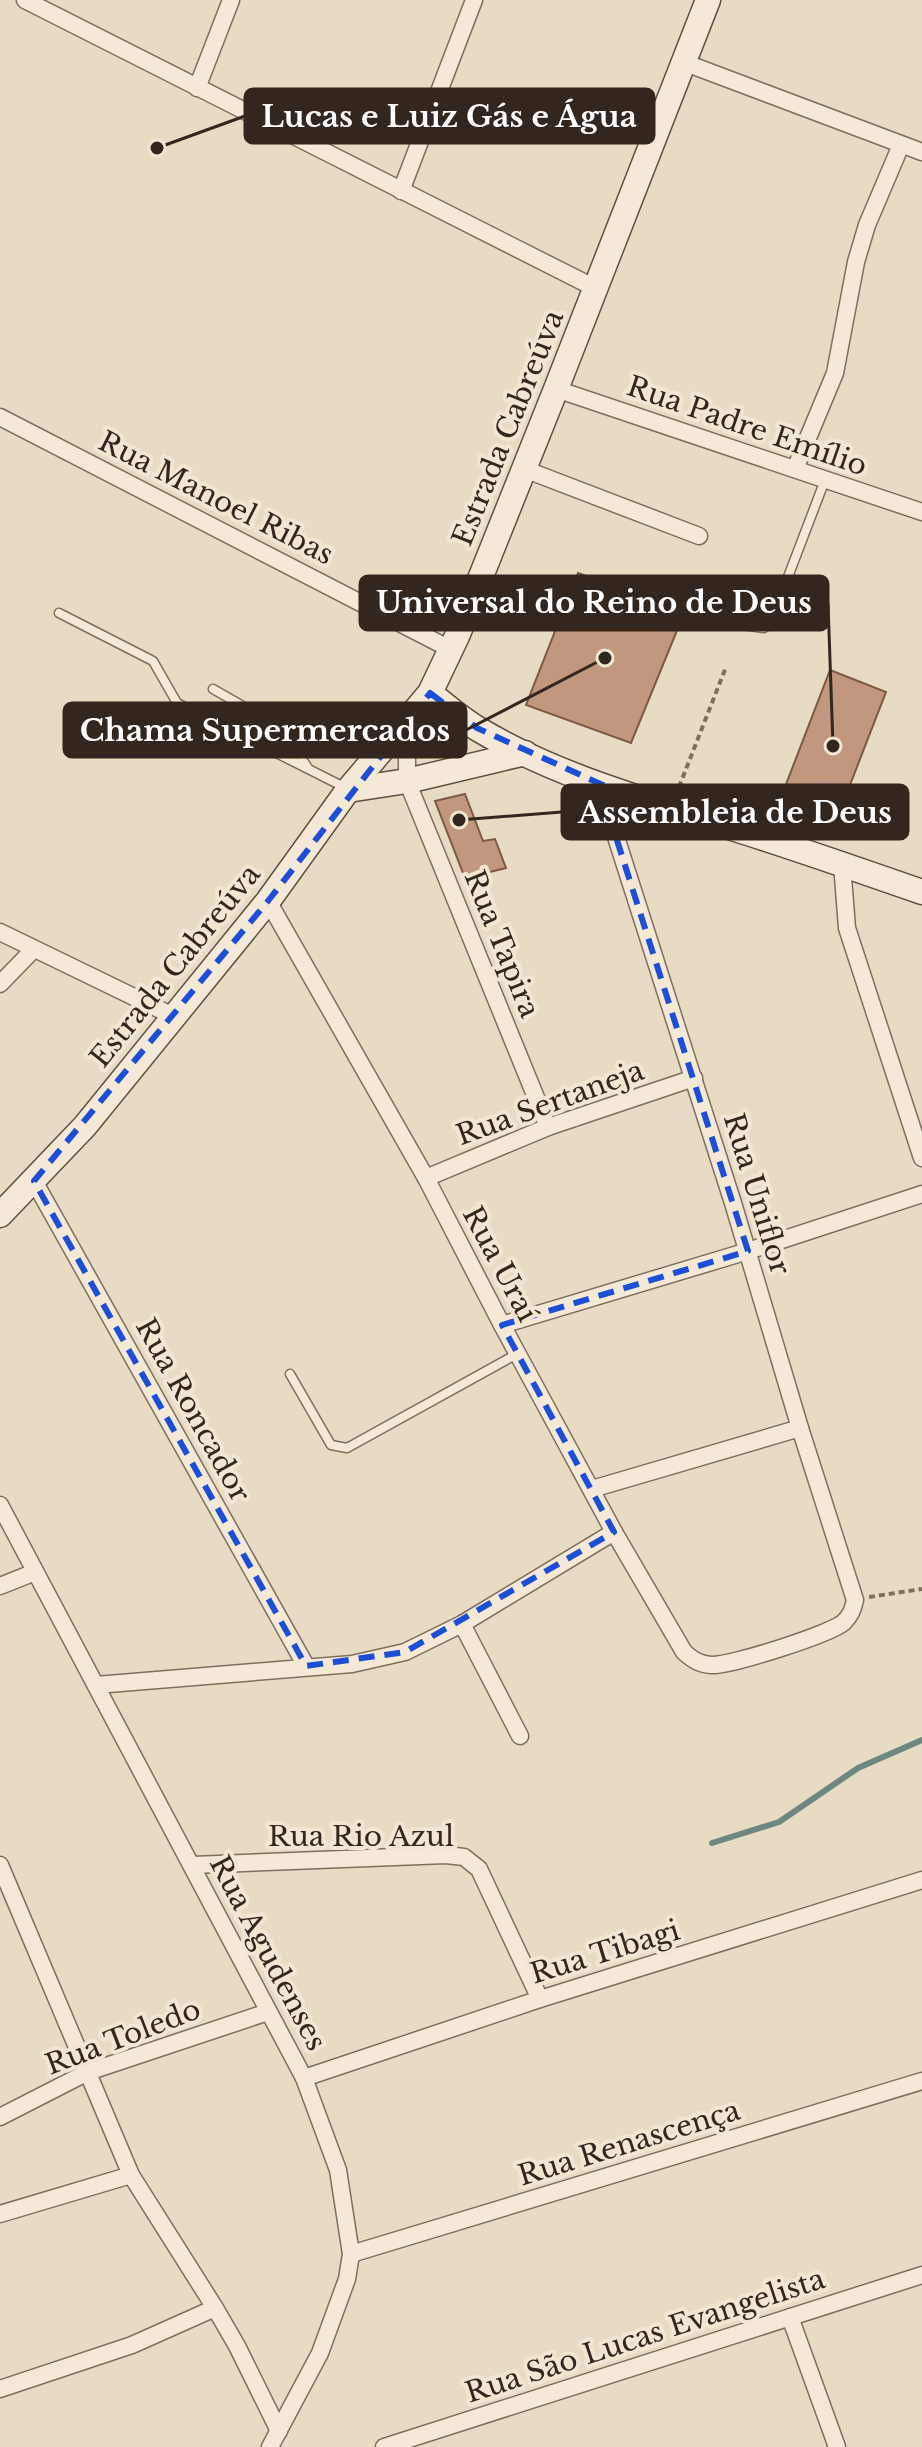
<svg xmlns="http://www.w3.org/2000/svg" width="922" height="2447" font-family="'Libre Baskerville',serif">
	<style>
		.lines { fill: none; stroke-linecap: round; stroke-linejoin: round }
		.stream { stroke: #6d8880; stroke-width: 6 }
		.building { fill: #c1977e; stroke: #7c5845; stroke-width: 2 }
		.lane-casing { stroke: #806e5d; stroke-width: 11 }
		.street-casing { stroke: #806e5d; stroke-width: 19 }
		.secondary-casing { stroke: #624f40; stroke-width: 27 }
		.path { stroke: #806e5d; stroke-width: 4; stroke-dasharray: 6 4; stroke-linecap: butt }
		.lane { stroke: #f4e9d6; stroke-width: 8 }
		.street { stroke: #f4e9d6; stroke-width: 16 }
		.secondary { stroke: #f4e9d6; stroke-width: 24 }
		.marked { fill: none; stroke: #1d4ed8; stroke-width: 6; stroke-dasharray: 16 10; stroke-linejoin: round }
		.labels { text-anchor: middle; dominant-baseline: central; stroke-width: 8; stroke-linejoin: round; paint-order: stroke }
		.street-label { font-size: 28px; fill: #32271f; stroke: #f0e6d2 }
		.leader { fill: none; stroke: #32271f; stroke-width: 3 }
		.callout-dot { fill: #32271f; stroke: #f0e6d2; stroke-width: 3 }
		.callout { fill: #32271f; stroke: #32271f; stroke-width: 3 }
		.callout-label { font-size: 30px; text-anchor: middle; font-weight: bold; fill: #fff }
	</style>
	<rect width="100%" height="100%" fill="#e8dbc4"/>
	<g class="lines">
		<path class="stream" d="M712 1843 779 1822 858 1768 922 1740"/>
	</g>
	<g class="building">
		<path d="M578 573 685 611 631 743 526 705Z"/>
		<path d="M830 670 886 692 836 821 780 800Z"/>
		<path d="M465 794 483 841 495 839 506 868 465 878 435 801Z"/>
	</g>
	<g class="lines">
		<g class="lane-casing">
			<g id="lane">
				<path d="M59 613 153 661 177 703 346 788"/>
				<path d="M735 624 764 628 770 624 825 480"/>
				<path d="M213 689 281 728 308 768"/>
				<path d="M290 1374 331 1445 347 1448 517 1354"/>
			</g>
		</g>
		<g class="street-casing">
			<g id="street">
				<path d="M25 0 595 288"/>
				<path d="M683 62 922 152"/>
				<path d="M197 88 231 0"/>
				<path d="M401 191 474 0"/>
				<path d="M556 389 922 512"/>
				<path d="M0 417 450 649"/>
				<path d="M524 469 699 536"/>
				<path d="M795 469 835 373 856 262 867 225 901 145"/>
				<path d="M407 718V781L548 1127"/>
				<path d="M842 864 847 928 922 1158"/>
				<path d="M268 901 426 1178 502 1325 614 1532 684 1652C693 1660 699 1664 711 1665 730 1666 831 1634 844 1622 851 1615 853 1609 855 1600L800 1428 733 1203 615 834 612 811 616 791"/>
				<path d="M0 932 173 1016"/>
				<path d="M0 984 34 949"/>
				<path d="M426 1178 548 1127 694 1078"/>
				<path d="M34 1181 306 1666"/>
				<path d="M502 1325 748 1251 922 1194"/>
				<path d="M592 1489 800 1428"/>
				<path d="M0 1505 304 2078 338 2170 351 2254 347 2279 320 2353 270 2447"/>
				<path d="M0 1586 35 1572"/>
				<path d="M462 1624 520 1736"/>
				<path d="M96 1685 352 1664 405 1652 462 1624 614 1532"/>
				<path d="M0 1865 131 2175 215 2308 237 2346 279 2431"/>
				<path d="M193 1865 446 1855 464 1857 479 1869 540 1999"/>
				<path d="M304 2078 540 1999 922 1880"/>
				<path d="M0 2117 88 2072 268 2012"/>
				<path d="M0 2214 131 2175"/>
				<path d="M351 2254 922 2081"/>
				<path d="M790 2317 837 2447"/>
				<path d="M0 2389 132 2345 215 2308"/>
				<path d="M384 2447 922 2275"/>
			</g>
		</g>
		<g class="secondary-casing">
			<g id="secondary">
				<path d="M430 693C445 705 461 719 478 729 556 776 646 800 732 828 796 848 859 870 922 892"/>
				<path d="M348 790 407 781 525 753"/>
				<path d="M0 1215 85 1126 268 901 348 790 430 693 458 634 556 389 708 0"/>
			</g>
		</g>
		<g class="path">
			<path d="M679 787 726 667"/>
			<path d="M869 1597 922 1589"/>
		</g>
		<use href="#lane" class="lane"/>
		<use href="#street" class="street"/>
		<use href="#secondary" class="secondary"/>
	</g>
	<path class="marked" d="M430 693 477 728 616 791 615 834 748 1251 502 1325 614 1532 405 1652 306 1666 34 1181 268 901Z"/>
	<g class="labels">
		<g class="street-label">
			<text transform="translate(747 426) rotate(19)">Rua Padre Emílio</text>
			<text transform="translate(508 428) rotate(-68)">Estrada Cabreúva</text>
			<text transform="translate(216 498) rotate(27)">Rua Manoel Ribas</text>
			<text transform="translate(502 944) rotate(68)">Rua Tapira</text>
			<text transform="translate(175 966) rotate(-51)">Estrada Cabreúva</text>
			<text transform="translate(550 1103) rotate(-20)">Rua Sertaneja</text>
			<text transform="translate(757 1194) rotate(73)">Rua Uniflor</text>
			<text transform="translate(500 1264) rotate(62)">Rua Uraí</text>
			<text transform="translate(193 1410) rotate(61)">Rua Roncador</text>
			<text x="361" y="1836">Rua Rio Azul</text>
			<text transform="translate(605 1952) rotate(-17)">Rua Tibagi</text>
			<text transform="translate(268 1953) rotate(62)">Rua Agudenses</text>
			<text transform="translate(123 2037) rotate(-21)">Rua Toledo</text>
			<text transform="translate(629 2143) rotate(-17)">Rua Renascença</text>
			<text transform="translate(645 2336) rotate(-18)">Rua São Lucas Evangelista</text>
		</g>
	</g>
	<path class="leader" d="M157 148L245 116M833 746L828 603M605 658L466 730M459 820L562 812"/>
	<g class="callout-dot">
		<circle cx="157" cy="148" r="8"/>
		<circle cx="833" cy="746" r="8"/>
		<circle cx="605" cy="658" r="8"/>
		<circle cx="459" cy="820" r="8"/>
	</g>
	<g class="callout">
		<rect x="245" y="89" width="409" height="54" rx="8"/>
		<rect x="360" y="576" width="468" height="54" rx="8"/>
		<rect x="64" y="703" width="402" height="54" rx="8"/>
		<rect x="562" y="785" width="346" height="54" rx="8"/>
	</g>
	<g class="callout-label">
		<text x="449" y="127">Lucas e Luiz Gás e Água</text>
		<text x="594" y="613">Universal do Reino de Deus</text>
		<text x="265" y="741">Chama Supermercados</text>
		<text x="735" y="823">Assembleia de Deus</text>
	</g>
</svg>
